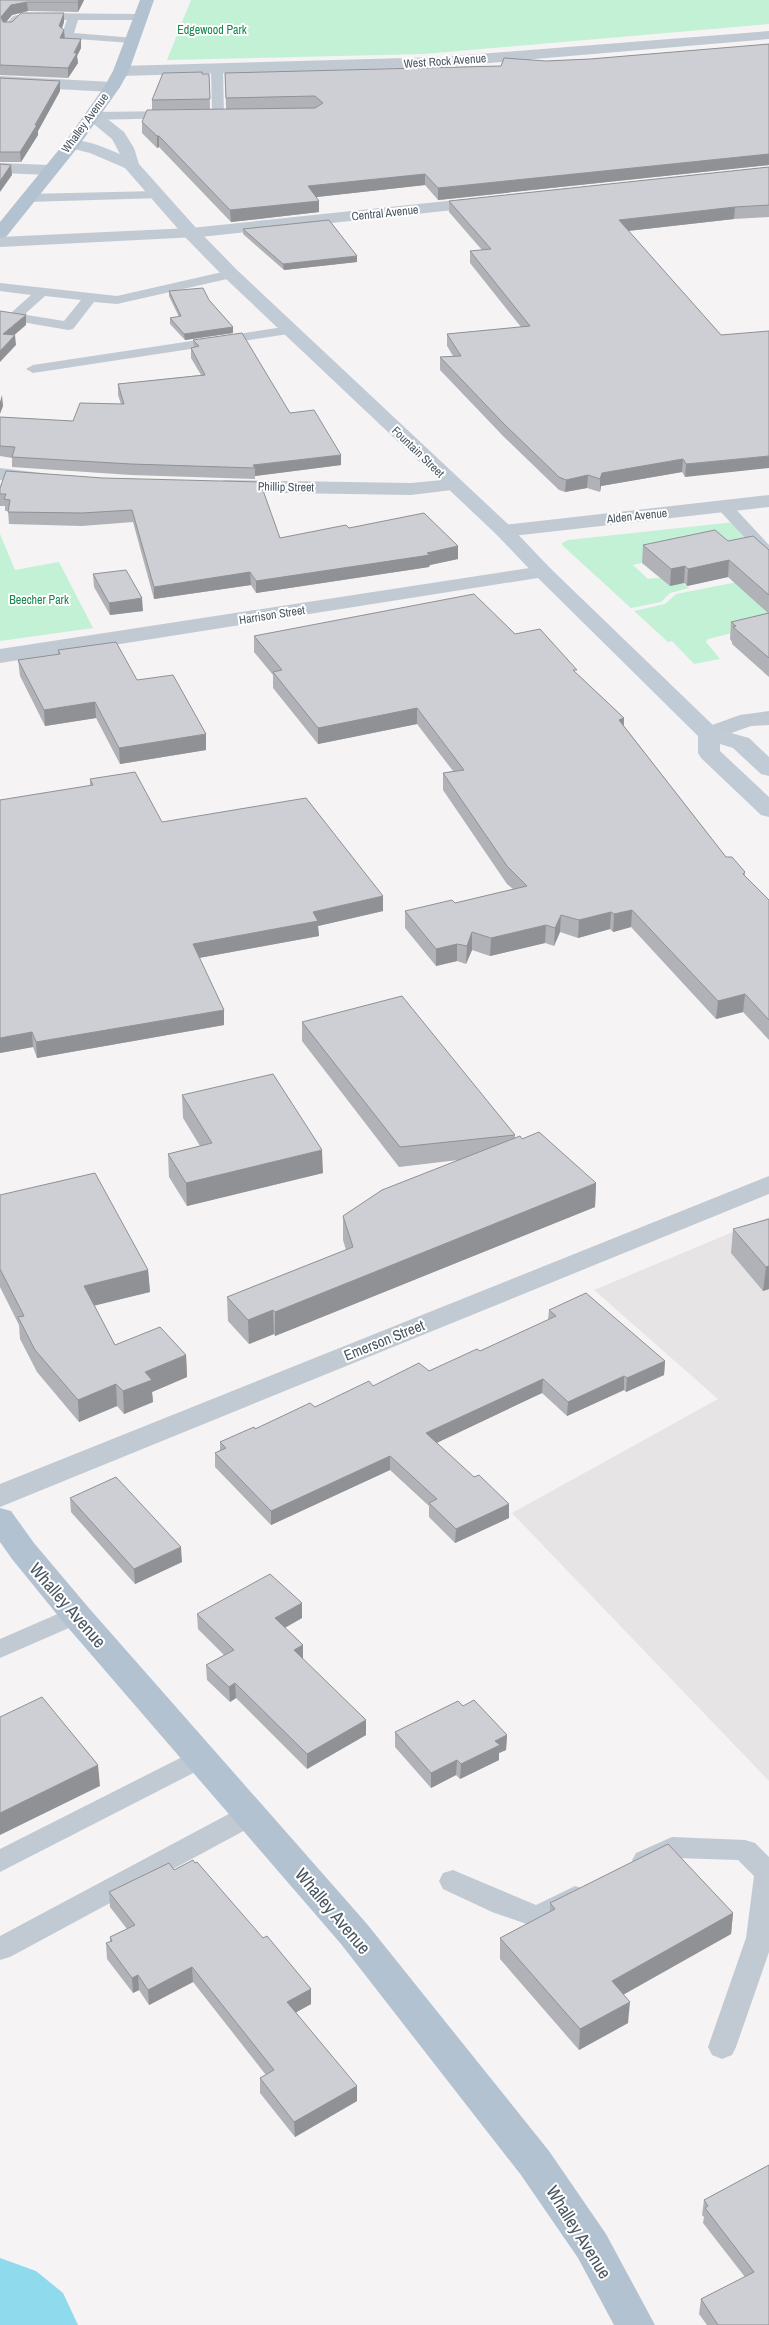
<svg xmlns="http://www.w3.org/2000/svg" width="769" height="2325" font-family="'Archivo Narrow',sans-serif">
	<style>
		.education { fill: #e6e4e5 }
		.green { fill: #c3f1d5 }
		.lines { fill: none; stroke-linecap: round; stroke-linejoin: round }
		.river { fill: #90daee; fill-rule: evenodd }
		.service { fill: #c1cad2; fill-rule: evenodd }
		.pedestrian { fill: #c1cad2; fill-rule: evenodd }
		.minor { fill: #c1cad2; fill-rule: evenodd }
		.tertiary { fill: #c1cad2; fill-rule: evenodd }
		.secondary { fill: #c1cbd6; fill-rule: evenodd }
		.primary { fill: #b3c2d1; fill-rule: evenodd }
		.wall { fill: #b0b2b7 }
		.shaded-wall { fill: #909195 }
		.building { fill: #cdcfd5; stroke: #909195 }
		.labels { text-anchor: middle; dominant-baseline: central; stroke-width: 4; stroke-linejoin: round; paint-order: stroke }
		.far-park-label { font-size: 12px; fill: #17864f; stroke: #fff }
		.far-street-label { font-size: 12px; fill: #4a5661; stroke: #fff }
		.street-label { font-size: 15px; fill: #4a5661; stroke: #fff }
		.near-street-label { font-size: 18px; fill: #4a5661; stroke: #fff }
	</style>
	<rect width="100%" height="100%" fill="#f5f3f3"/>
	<path class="education" d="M769 1217V1781L512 1513 718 1399 594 1290Z"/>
	<g class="green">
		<path d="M191 0H769V24L424 54 167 60Z"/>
		<path d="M735 522 759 549 714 547 633 565 648 579C661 576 679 579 689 588L670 593 661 602 631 608 562 545V543L568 540Z"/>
		<path d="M0 534 15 570 59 562 93 628 0 641Z"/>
		<path d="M763 577 769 614 748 629 708 639 706 642 720 659 694 664 672 641 668 642 634 611 665 604 676 594Z"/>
	</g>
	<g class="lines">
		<path class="river" d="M0 2258 36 2271 63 2293 78 2325H0Z"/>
		<g class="service">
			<path d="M28 13 140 14 146 17 140 20H78L74 33 135 38 137 40 131 43 63 38 61 36 67 20 21 21 13 30H5L3 28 13 16Z"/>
			<path d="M217 65 223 69 224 114 218 118 212 114 211 69Z"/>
			<path d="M174 111 180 115 178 118 92 120 86 116 92 112Z"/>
			<path d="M157 191 162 192 163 195 162 198 27 202 21 198 27 194Z"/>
			<path d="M231 270 236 271 238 274 236 277 117 304 94 302 73 329 68 330 16 321 12 312 31 295 0 291V283L117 296ZM45 296 81 300 64 321 27 315 26 313Z"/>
			<path d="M290 326 295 327 297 330 295 333 33 373 26 369 33 365Z"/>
			<path d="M724 501 730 503 769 545V559L763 557 718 509 716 506 718 503Z"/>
			<path d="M76 1606 85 1609 89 1615 85 1621 0 1658V1639Z"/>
			<path d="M200 1748 209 1751 213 1758 209 1765 0 1872V1849Z"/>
			<path d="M250 1805 260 1808 263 1815 260 1822 10 1957 0 1960V1936L240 1808Z"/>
			<path d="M672 1837 745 1840 755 1843 769 1857V1952L736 2047 732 2055 722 2059 712 2055 708 2047 746 1938 754 1876 738 1860 675 1858 646 1871 636 1867 632 1860 636 1853Z"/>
			<path d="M453 1870 536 1905 575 1886 585 1889 589 1897 585 1905 538 1928 492 1912 443 1889 439 1881 443 1873Z"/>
		</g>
		<path class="pedestrian" d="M191 228 197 229 200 233 197 237 0 247V237Z"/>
		<g class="minor">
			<path d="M769 31V39L442 67 121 76 116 74 113 71 116 68 121 66 442 57Z"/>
			<path d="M0 76 112 82 117 84 120 87 117 90 112 92 0 86Z"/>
			<path d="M0 163 49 165 55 167 57 170 55 173 49 175 0 173Z"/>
			<path d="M0 468 49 474 52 478 49 482 42 484 0 480Z"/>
			<path d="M453 479 460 481 463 485 460 489 411 495 225 492 218 490 215 486 218 482 225 480 411 483Z"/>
			<path d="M769 495V507L504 537 497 535 494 531 497 527 504 525Z"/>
			<path d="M543 566 550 568 553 572 550 576 0 663V649Z"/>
			<path d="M769 711V725L751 726 709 741 701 739 698 734 701 729 740 715Z"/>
			<path d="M769 1176V1194L0 1507V1484Z"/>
		</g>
		<path class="tertiary" d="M485 197 491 198 493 202 491 206 191 238 185 237 182 233 185 229 191 228Z"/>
		<path class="secondary" d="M92 111 105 117 124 132 134 148 139 164 197 229 237 270 511 527 550 568 717 729 749 738 769 757V776L761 774 733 748 720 744V751L769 797V817L761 815 701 758 698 753V736L536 576 497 535 225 278 185 237 125 168 90 153 66 147 64 144 66 141C83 137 105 148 120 154L112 139 84 116 86 113Z"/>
		<g class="primary">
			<path d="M140 0H154L129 71 120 87 78 147 6 237 0 238V222L66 141 104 87 113 71Z"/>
			<path d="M0 1508 11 1511 34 1543 88 1607 367 1924 549 2151 606 2234 655 2325H614L578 2258 521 2175 341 1944 64 1623 12 1559 0 1542Z"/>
		</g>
	</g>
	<g class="wall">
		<path d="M0 0H84L78 12 28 11 12 15 6 22H64L62 29 64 38 81 48 77 56 78 63 68 78 0 75Z"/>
		<path d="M769 44V165L438 200 425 185 316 197 319 201V212L231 222 159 147 157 148 142 133V122L226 109 225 73 501 66 546 61 590 59Z"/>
		<path d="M202 74H209L210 109 152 110V100Z"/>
		<path d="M0 78 60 81V91L38 131V135L21 162H0Z"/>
		<path d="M769 167V217L734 219 628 231 721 335 685 477 682 472 601 486 600 492 587 488 565 492 559 490 504 437 440 370V357L453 356 447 346V334L521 327 470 263V251L482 250 449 212V201Z"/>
		<path d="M243 229 357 262 284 270 243 234Z"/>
		<path d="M169 291 209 300 233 327V333L185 340 170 324V318L179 317 169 296Z"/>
		<path d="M193 340 290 413 341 465 255 476V479L131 475 12 467V458L0 456V417L73 421 121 404 118 395V384L201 375 191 358V348L194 347Z"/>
		<path d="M6 471 280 538 349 528 458 546V559L430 565 429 567 256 593 251 585 154 599 133 522 82 526 9 524 8 511H5V506H0V488Z"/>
		<path d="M728 541 769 550V677L732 644V642L730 639 731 622 768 613 728 577 687 586 684 583 670 586 642 563 643 545Z"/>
		<path d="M93 574 143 611 110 615 94 587Z"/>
		<path d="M515 634 577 674 624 718V726L726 857 745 872V876L769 900V1040L743 1012 716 1019 631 927 613 932 610 929 578 938 560 932 554 946 545 943 490 956 472 950 466 964 457 961 436 966 405 928V911L455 903 513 889 507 884 443 790V773L453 771 417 724 318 744 273 688V675L254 652V636Z"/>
		<path d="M58 650 137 680 206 750 120 764 96 718 45 726 20 676 18 660 58 654Z"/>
		<path d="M90 779 162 822 383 911 318 926 319 936 199 958 224 1025 37 1058 33 1047 0 1053 90 786Z"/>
		<path d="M302 1022 515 1135V1138L522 1139 596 1183 595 1207 275 1336 274 1334 249 1344 228 1321 227 1297 346 1250 343 1240V1216L458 1160 399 1167 302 1041Z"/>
		<path d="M182 1095 323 1173 187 1206 169 1177 168 1154 200 1146 183 1118Z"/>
		<path d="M0 1195 148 1270 150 1292 94 1305 115 1345 186 1355 187 1377 152 1392 153 1402 124 1414 117 1406 79 1422 37 1372 20 1339 19 1325 0 1287Z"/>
		<path d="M769 1219V1289L763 1291 731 1253 733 1229Z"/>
		<path d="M549 1310 665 1361 664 1375 626 1392 624 1390 567 1416 542 1393 436 1443 474 1477 509 1504V1518L455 1543 429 1517V1506L390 1470 271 1525 215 1467V1453L220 1450V1442L255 1429 373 1386 429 1371 480 1351 548 1320Z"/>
		<path d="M70 1498 182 1562 135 1584 71 1512Z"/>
		<path d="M302 1603V1618L285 1628 303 1645V1659L366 1735 307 1769 236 1698 230 1702 207 1680 206 1665 224 1655 198 1629 197 1614Z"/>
		<path d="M463 1706 507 1735 506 1750 499 1753V1760L460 1779 456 1775 431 1788 395 1747V1732Z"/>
		<path d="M174 1870 263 1938 311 1989V2004L296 2012 357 2101 295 2137 260 2093V2078L266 2075 193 1982 149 2005 139 1990 133 1993 107 1959 106 1943 110 1942V1937L127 1929 110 1907 109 1892Z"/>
		<path d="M550 1903 733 1913 731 1934 623 1995 628 2023 579 2050 500 1959V1938L550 1912Z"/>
		<path d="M769 2165V2325H707L699 2314 701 2299 745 2277 703 2223 704 2217 702 2215 704 2200Z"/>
	</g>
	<g class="shaded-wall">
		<path d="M79 0H84L78 12V2Z"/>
		<path d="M27 2 28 11 12 15 2 27 1 17 11 5Z"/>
		<path d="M64 13V22L59 35V26Z"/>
		<path d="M64 30 65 40 60 38Z"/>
		<path d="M81 39V48L77 56 78 63 68 78V68L74 53Z"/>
		<path d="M60 81V91L38 131V135L21 162 20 152Z"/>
		<path d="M157 136H159V147L157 148Z"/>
		<path d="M769 154V165L438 200V188Z"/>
		<path d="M11 165 12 175 0 192V181Z"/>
		<path d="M425 174V185L308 198V186Z"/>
		<path d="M319 201V212L231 222 230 210Z"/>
		<path d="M735 207 734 219 618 232 619 220Z"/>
		<path d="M357 256V262L284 270 283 264Z"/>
		<path d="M26 315V325L4 344 3 334Z"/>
		<path d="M233 327V333L185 340 184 334Z"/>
		<path d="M15 335 16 345 0 362V351Z"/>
		<path d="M2 395 3 406 0 414V402Z"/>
		<path d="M341 455V465L255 476V468L253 465Z"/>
		<path d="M769 456V468L685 477 686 464Z"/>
		<path d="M683 459 682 472 601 486 600 492V479L602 473Z"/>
		<path d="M588 475 587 488 565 492 566 480Z"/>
		<path d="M458 546V559L430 565 429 567 256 593V581L427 553Z"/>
		<path d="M729 560 728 577 687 586 688 569Z"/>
		<path d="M685 566 684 583 670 586 671 569Z"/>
		<path d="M250 572 251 585 154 599V587Z"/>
		<path d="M142 598 143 611 110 615 109 603Z"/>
		<path d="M95 702 96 718 45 726 44 710Z"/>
		<path d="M417 708V724L318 744V728Z"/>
		<path d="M624 718 623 735 619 720Z"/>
		<path d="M206 734V750L120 764 119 748Z"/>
		<path d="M383 896V911L318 926 319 936 193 959V944L313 912Z"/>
		<path d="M632 910 631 927 613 932 614 914Z"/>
		<path d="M611 912 610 929 578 938 579 920Z"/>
		<path d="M561 915 560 932 554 946 555 928Z"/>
		<path d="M546 925 545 943 490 956 491 938Z"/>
		<path d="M472 932V950L466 964 467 946Z"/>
		<path d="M457 944V961L436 966V949Z"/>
		<path d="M745 994 743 1012 716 1019 718 1001Z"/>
		<path d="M224 1010V1025L37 1058 36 1042Z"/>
		<path d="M32 1032 33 1047 0 1053V1038Z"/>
		<path d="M322 1150 323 1173 187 1206 186 1183Z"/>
		<path d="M596 1183 595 1207 275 1336V1312Z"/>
		<path d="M769 1266V1289L763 1291 766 1267Z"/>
		<path d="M148 1270 150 1292 85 1308 84 1286Z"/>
		<path d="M273 1310 274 1334 249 1344 248 1320Z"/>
		<path d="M186 1355 187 1377 152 1392 153 1402 124 1414 123 1391 145 1372Z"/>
		<path d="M665 1361 664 1375 626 1392 627 1378Z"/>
		<path d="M624 1376V1390L567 1416 568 1402Z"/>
		<path d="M543 1379 542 1393 426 1448V1433Z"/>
		<path d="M116 1384 117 1406 79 1422 78 1400Z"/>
		<path d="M390 1456V1470L271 1525V1511Z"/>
		<path d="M509 1504V1518L455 1543 456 1529Z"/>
		<path d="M181 1547 182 1562 135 1584 134 1569Z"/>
		<path d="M302 1603V1618L275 1633V1618Z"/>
		<path d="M303 1645V1660L294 1650Z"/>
		<path d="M235 1683 236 1698 230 1702 229 1687Z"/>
		<path d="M366 1720V1735L307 1769V1754Z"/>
		<path d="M507 1735 506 1750 499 1753V1760L460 1779 461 1764 495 1741Z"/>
		<path d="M457 1760 456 1775 431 1788V1773Z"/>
		<path d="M98 1765 100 1786 0 1835V1813Z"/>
		<path d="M733 1913 731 1934 610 2002 612 1981Z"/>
		<path d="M192 1967 193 1982 149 2005 148 1990Z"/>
		<path d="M138 1975 139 1990 133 1993 132 1978Z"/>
		<path d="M311 1989V2004L288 2017 287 2002Z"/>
		<path d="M630 2002 628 2023 579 2050 580 2029Z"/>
		<path d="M357 2086V2101L295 2137 294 2122Z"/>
	</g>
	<g class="building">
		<path d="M0 0H79L78 2H27L11 5 1 17 3 22H12L21 13H64L59 26 64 30 60 38 81 39 74 53H77L68 68 0 65Z"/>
		<path d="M769 44V154L438 188 425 174 308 186 319 201 230 210 159 136H157L142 122 147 110 315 108 323 103 315 96 226 98 225 73 501 66 504 58 546 61 590 59Z"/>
		<path d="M202 72V74H209L210 99 152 100 163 73Z"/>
		<path d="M0 78 60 81 35 125H37L20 152H0Z"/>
		<path d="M0 164 11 165 0 181Z"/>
		<path d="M769 167V205L735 207 619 220 721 335 769 331V456L686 464 683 459 602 473 600 479 588 475 566 480 559 477 504 424 440 357 461 356 447 334 530 326 470 251 491 249 449 201Z"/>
		<path d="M329 220 357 256 283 264 243 229Z"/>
		<path d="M203 288 209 300 233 327 184 334 170 318 181 316 169 291Z"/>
		<path d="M0 311 26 315 3 334 15 335 0 351Z"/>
		<path d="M242 333 290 413 314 410 341 455 253 465 255 468 131 464 12 457 15 447 0 446V417L73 421 80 403 124 404 118 384 205 375 191 348 199 346 193 340Z"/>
		<path d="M6 471 103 478 260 482 280 538 346 525 349 528 424 513 458 546 427 553 430 555 256 581 250 572 154 587 132 510 82 513 8 512 10 500 4 499 6 494H0V488Z"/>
		<path d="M715 530 728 541 753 536 769 550V595L729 560 688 569 685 566 671 569 643 545Z"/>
		<path d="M126 570 142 598 109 603 93 574Z"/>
		<path d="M474 594 515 634 540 629 577 670H573L624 718 619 720 726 857H732L745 872 743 874 769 900V1020L745 994 718 1001 632 910 614 914 611 912 579 920 561 915 555 928 546 925 491 938 472 932 467 946 457 944 436 949 405 911 452 900 455 903 527 886 507 866 443 773 464 770 417 708 318 728 273 672 282 670 254 636Z"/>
		<path d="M769 613V658L733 627 736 626 731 622Z"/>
		<path d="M116 642 137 680 173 675 206 734 119 748 95 702 44 710 18 660 60 654 58 650Z"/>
		<path d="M135 772 162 822 306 798 383 896 313 912 318 921 193 944 224 1010 36 1042 32 1032 0 1038V800L93 785 90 779Z"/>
		<path d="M402 996 515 1135 400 1147 302 1022Z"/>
		<path d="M273 1074 322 1150 186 1183 168 1154 212 1143 182 1095Z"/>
		<path d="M539 1132 596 1183 275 1312 273 1310 248 1320 227 1297 353 1247 343 1216 382 1190 520 1136 522 1139Z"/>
		<path d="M95 1173 148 1270 84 1286 115 1345 160 1327 186 1355 145 1372 152 1380 123 1391 116 1384 78 1400 35 1350 18 1317 24 1316 0 1269V1195Z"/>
		<path d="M769 1219V1266L766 1267 733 1229Z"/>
		<path d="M586 1293 665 1361 627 1378 624 1376 568 1402 543 1379 426 1433 474 1477 479 1475 509 1504 456 1529 429 1503 437 1499 390 1456 271 1511 215 1453 226 1448 220 1442 254 1427 255 1429 310 1403 315 1407 369 1381 373 1386 419 1363 429 1371 477 1349 480 1351 556 1316 549 1310Z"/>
		<path d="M116 1477 181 1547 134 1569 70 1498Z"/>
		<path d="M270 1574 302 1603 275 1618 303 1645 294 1650 366 1720 307 1754 235 1683 229 1687 206 1665 234 1650 197 1614Z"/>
		<path d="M42 1697 98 1765 0 1813V1717Z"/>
		<path d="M474 1700 507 1735 495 1741 500 1745 461 1764 457 1760 431 1773 395 1732 458 1701 463 1706Z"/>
		<path d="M668 1844 733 1913 612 1981 630 2002 580 2029 500 1938 555 1909 550 1903Z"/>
		<path d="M193 1860 195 1863 197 1862 263 1938 267 1936 311 1989 287 2002 357 2086 294 2122 260 2078 274 2070 192 1967 148 1990 138 1975 132 1978 106 1943 112 1941 110 1937 135 1925 109 1892 169 1863 174 1870Z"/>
		<path d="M769 2165V2325H718L701 2299 754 2272 705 2208 708 2206 704 2200Z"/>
	</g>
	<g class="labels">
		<g class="far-park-label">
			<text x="212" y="30">Edgewood Park</text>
			<text x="39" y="600">Beecher Park</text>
		</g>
		<g class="far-street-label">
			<text transform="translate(445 61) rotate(-4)">West Rock Avenue</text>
			<text transform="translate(85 123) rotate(-54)">Whalley Avenue</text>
			<text transform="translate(385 213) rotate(-6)">Central Avenue</text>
			<text transform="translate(418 452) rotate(44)">Fountain Street</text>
			<text transform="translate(286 487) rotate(1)">Phillip Street</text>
			<text transform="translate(637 516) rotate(-6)">Alden Avenue</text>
			<text transform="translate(272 615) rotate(-9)">Harrison Street</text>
		</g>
		<g class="street-label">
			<text transform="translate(384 1340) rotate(-22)">Emerson Street</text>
		</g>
		<g class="near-street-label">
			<text transform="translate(68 1605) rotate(49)">Whalley Avenue</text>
			<text transform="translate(333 1911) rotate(50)">Whalley Avenue</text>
			<text transform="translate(579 2232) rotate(58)">Whalley Avenue</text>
		</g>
	</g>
</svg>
